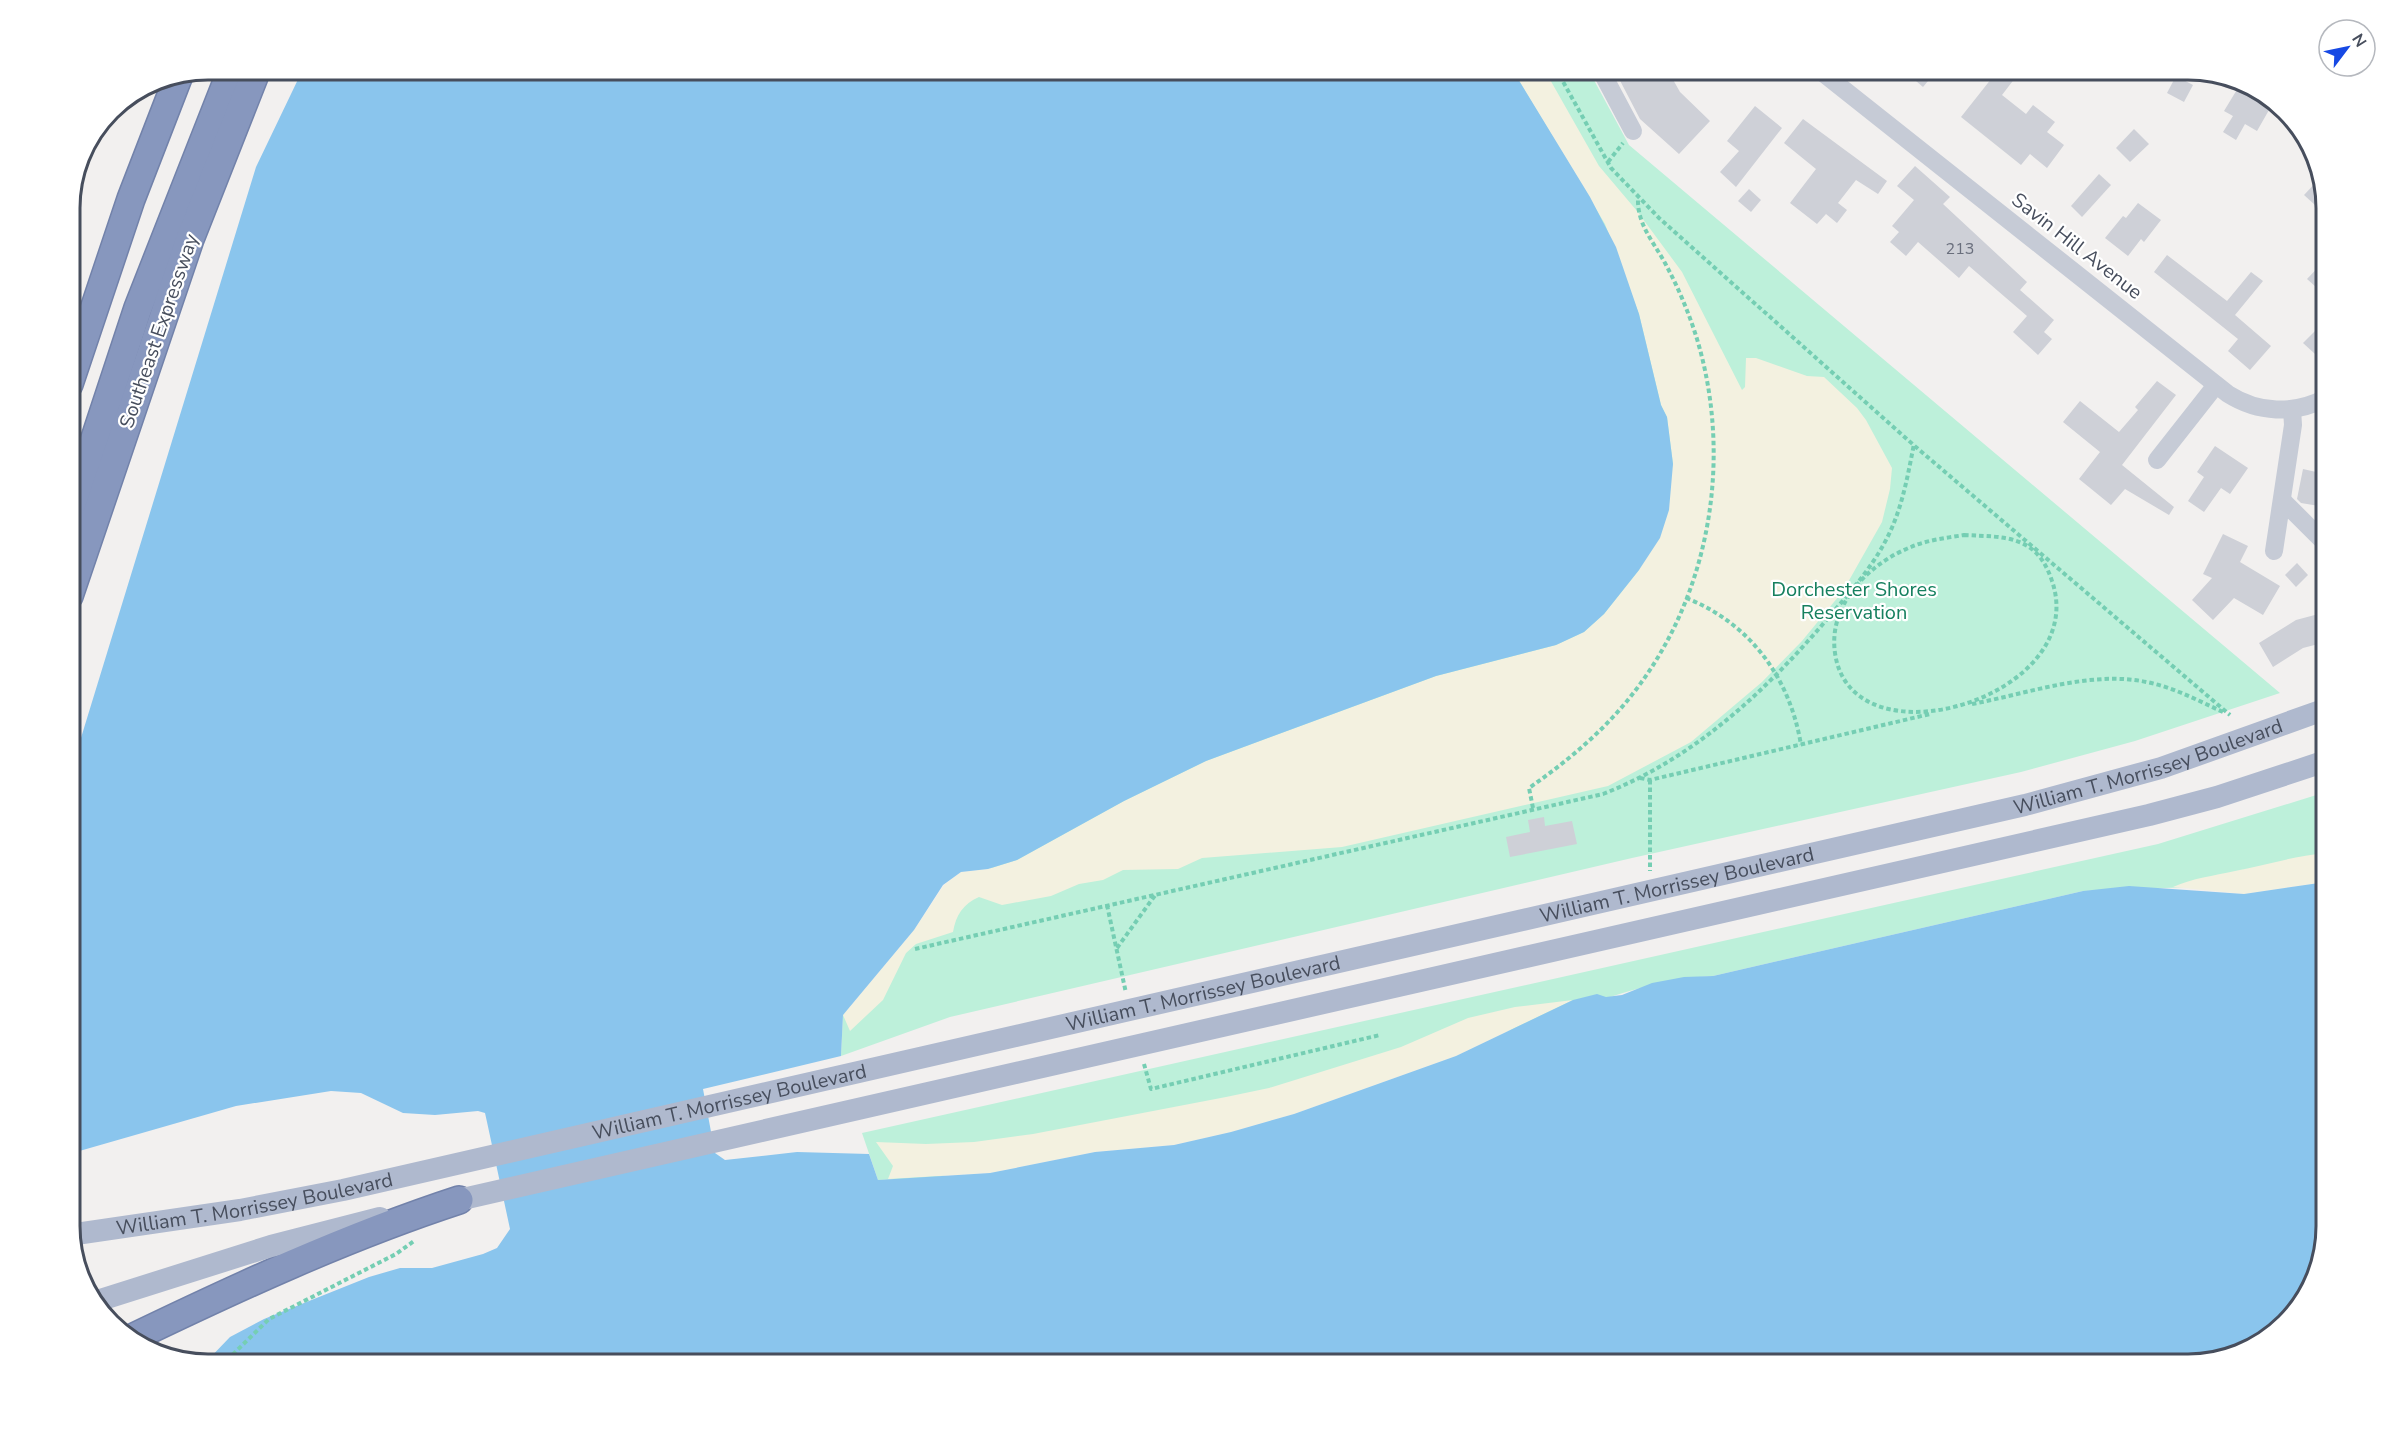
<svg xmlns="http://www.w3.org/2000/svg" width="2395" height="1434" font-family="'Nunito Sans',sans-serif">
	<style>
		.green { fill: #bdf0da }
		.sand { fill: #f3f1e0 }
		.water { fill: #8ac5ed }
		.building { fill: #ced0d7 }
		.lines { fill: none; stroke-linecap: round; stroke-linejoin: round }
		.highway-casing { stroke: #7282aa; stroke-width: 30 }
		.path { stroke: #75ceb3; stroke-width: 4; stroke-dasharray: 4.5 3; stroke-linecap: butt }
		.minor { stroke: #c6cbd6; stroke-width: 18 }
		.major { stroke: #afb9ce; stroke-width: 22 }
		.highway { stroke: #8797be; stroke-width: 27 }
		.labels { text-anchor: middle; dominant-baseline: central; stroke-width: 4.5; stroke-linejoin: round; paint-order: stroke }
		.number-label { font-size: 16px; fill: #696e7c }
		.street-label { font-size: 20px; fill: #474e5d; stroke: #fff }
		.park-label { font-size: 20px; fill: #16805f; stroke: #fff }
		.rim { fill: none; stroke: #474e5d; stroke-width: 3 }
	</style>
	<rect width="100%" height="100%" fill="#f2f0ef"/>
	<g class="green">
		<path d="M1512 69H1588L1629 145 2280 693 2135 741 2021 772 1632 858 950 1017 841 1056 843 1015 1616 247Z"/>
		<path d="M2326 792V882L2083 891 1713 976C1639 979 1575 1013 1504 1032 1315 1084 1124 1129 934 1178L878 1180 862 1133 2158 844Z"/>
	</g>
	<g class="sand">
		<path d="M1512 69H1544L1599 166 1637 211 1682 272 1742 390 1745 387 1746 358H1756L1807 376 1824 377 1857 408 1866 420 1892 468 1890 489 1882 522 1843 591 1802 641 1762 682 1691 742 1608 786 1342 847 1202 858 1178 869 1123 870 1103 880 1079 884 1051 896 1002 905 979 897C963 904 956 915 953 932L916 944 906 953 883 1000 850 1031 843 1015 914 930 944 885 961 872 988 869 1017 860 1124 801 1206 761 1436 676 1556 645 1584 632 1604 614 1639 570 1673 464 1667 417 1661 405 1639 314 1605 224Z"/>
		<path d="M2326 853V882L2244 894 2173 887C2193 878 2213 876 2235 871 2266 865 2294 856 2326 853Z"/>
		<path d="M1573 1000 1456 1056 1294 1114 1231 1132 1174 1145 1095 1152 990 1173 888 1179 893 1166 876 1142 926 1144 974 1142 1033 1134 1226 1097 1269 1088 1401 1047 1468 1018 1515 1007Z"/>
	</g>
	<path class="water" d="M303 69H1512L1590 197 1616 247 1639 314 1661 405 1667 417 1673 464 1669 510 1660 538 1639 570 1604 614 1584 632 1556 645 1436 676 1206 761 1124 801 1017 860 988 869 961 872 943 885 914 930 843 1015 841 1056 703 1089 715 1153 725 1160 797 1152 869 1154 878 1180 990 1173 1095 1152 1174 1145 1231 1132 1294 1114 1456 1056 1573 1000 1597 994 1606 997 1622 995 1652 983 1684 977 1713 976 2083 891 2129 886 2244 894 2326 882V1227L2307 1296 2257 1347 2188 1365 204 1364 230 1337 264 1319 369 1277 400 1268H432L483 1254 497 1248 510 1229 487 1122 485 1113 478 1111 435 1115 403 1113 361 1093 331 1091 236 1106 69 1154V777L256 167Z"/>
	<g class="building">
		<path d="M1614 69H1667L1680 92 1710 121 1679 154 1640 119Z"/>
		<path d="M1902 69H1938L1923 87Z"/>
		<path d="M1999 69H2022L2002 95 2026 114 2033 105 2055 122 2047 132 2064 145 2047 168 2030 154 2021 165 1961 117Z"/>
		<path d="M2176 76 2193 85 2184 102 2167 93Z"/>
		<path d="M2241 83 2263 93 2273 103 2257 131 2245 124 2236 140 2223 132 2233 116 2224 111Z"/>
		<path d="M1755 106 1782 128 1736 187 1720 172 1739 151 1727 141Z"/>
		<path d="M1803 119 1887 181 1878 194 1856 180 1838 203 1847 210 1837 223 1826 214 1817 224 1790 203 1816 169 1784 143Z"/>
		<path d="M2134 129 2149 144 2130 162 2116 148Z"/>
		<path d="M1915 166 1950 197 1943 204 2027 282 2020 290 2054 320 2044 332 2052 339 2038 355 2013 332 2027 316 1969 266 1959 278 1918 242 1906 256 1890 242 1899 232 1892 226 1914 200 1897 186Z"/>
		<path d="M2099 174 2111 185 2082 217 2071 206Z"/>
		<path d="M2320 178 2326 198V215L2304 195Z"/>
		<path d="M1749 189 1761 200 1751 212 1738 201Z"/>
		<path d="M2138 203 2161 220 2144 242 2141 239 2128 256 2105 238 2123 216 2126 218Z"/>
		<path d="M2167 255 2227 301 2251 272 2263 281 2235 315 2271 346 2250 370 2228 351 2238 339 2154 272Z"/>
		<path d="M2326 259V296L2307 279Z"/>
		<path d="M2326 320V364L2303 343Z"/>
		<path d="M2157 381 2176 395 2122 465 2174 507 2169 515 2125 489 2111 505 2079 479 2100 452 2063 422 2080 401 2119 432 2138 410 2135 407Z"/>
		<path d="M2215 446 2248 468 2230 494 2221 488 2204 512 2188 501 2204 477 2197 472Z"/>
		<path d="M2303 469 2325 474 2319 506 2301 503 2297 499Z"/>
		<path d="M2223 534 2248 546 2240 562 2280 586 2263 615 2234 598 2213 620 2192 600 2212 578 2203 574Z"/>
		<path d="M2297 563 2308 575 2296 587 2285 575Z"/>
		<path d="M2326 612V642L2303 648 2273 667 2259 643 2296 620Z"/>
		<path d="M1544 817 1545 826 1572 821 1577 844 1510 857 1506 837 1530 832 1528 820Z"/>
	</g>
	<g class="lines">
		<g class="highway-casing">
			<g id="highway">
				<path d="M69 384 131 199 179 75"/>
				<path d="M69 517 138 308 232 69"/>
				<path d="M69 596 190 239 257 69"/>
				<path d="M130 1339C238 1287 346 1237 459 1200"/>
			</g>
		</g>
		<g class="path">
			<path d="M1556 69 1611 168 1659 218 1917 448 2230 715"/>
			<path d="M1608 162 1623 143"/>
			<path d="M1964 535C2006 537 2037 535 2052 581 2092 697 1851 769 1835 653 1828 605 1868 564 1911 547 1927 540 1946 538 1964 535Z"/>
			<path d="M1686 598C1750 623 1790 678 1801 745"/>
			<path d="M1972 704C2031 693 2096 668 2155 684 2179 690 2201 702 2223 712"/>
			<path d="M1640 778 1650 780 1930 714"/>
			<path d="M1650 780V871"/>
			<path d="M1533 808 1529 788C1559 767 1588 744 1613 717 1706 617 1736 469 1697 339 1689 313 1678 287 1665 263 1653 241 1637 224 1638 198"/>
			<path d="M1107 905 1126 993"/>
			<path d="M1117 948 1156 894"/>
			<path d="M915 949 1603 794C1695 758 1766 691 1829 617 1852 590 1875 564 1890 532 1903 504 1908 474 1914 444"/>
			<path d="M1144 1064 1151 1089 1380 1035"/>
			<path d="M222 1365 269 1319 396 1254 414 1241"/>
		</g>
		<g class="minor">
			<path d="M1600 69 1633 131"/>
			<path d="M1818 69 2228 394C2258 413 2294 415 2326 398"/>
			<path d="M2157 460 2216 385"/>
			<path d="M2282 500 2326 544"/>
			<path d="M2274 551 2293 425 2292 409"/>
		</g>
		<g class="major">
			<path d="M441 1204 2149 815 2217 797 2326 761"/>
			<path id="s1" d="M69 1235 240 1210 343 1190 2025 805 2161 768 2326 709"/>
			<path d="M94 1302 271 1246 380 1218"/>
		</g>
		<use href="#highway" class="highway"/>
	</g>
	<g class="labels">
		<g class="number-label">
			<text x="1960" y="249">213</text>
		</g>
		<g class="street-label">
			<text transform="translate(2077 246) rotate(38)">Savin Hill Avenue</text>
			<text transform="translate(159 331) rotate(-71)">Southeast Expressway</text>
			<text stroke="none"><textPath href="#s1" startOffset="2132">William T. Morrissey Boulevard</textPath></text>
			<text stroke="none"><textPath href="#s1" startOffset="1646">William T. Morrissey Boulevard</textPath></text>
			<text stroke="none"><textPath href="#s1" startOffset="1160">William T. Morrissey Boulevard</textPath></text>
			<text stroke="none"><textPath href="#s1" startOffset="674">William T. Morrissey Boulevard</textPath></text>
			<text stroke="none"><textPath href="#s1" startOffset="188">William T. Morrissey Boulevard</textPath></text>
		</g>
		<g class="park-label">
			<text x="1854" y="589">Dorchester Shores<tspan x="1854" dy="23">Reservation</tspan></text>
		</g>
	</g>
	<path d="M0 0H2395V1434H0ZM208 80H2188A128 128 0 0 1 2316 208V1226A128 128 0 0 1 2188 1354H208A128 128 0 0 1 80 1226V208A128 128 0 0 1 208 80Z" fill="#fff" fill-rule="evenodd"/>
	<path class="rim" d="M208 80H2188A128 128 0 0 1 2316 208V1226A128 128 0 0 1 2188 1354H208A128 128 0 0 1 80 1226V208A128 128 0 0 1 208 80Z"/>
	<g transform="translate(2347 48) rotate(58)"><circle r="28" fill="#ffffff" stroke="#b5b8be" stroke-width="1.5"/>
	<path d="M0-4.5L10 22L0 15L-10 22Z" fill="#1749e4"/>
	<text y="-9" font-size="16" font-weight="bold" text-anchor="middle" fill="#474e5d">N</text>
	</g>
</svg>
